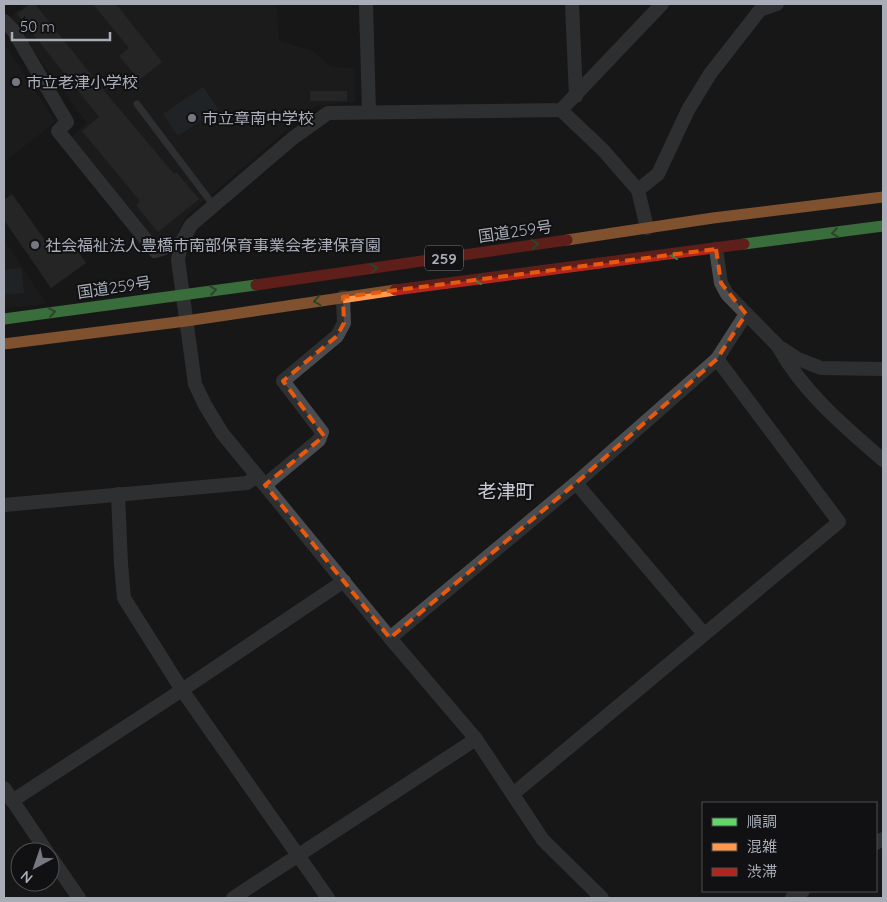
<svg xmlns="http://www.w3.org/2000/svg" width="887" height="902" font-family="Quicksand,'Noto Sans JP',sans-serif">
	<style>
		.built { fill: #212123 }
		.water { fill: #2a3239 }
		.building { fill: #353536 }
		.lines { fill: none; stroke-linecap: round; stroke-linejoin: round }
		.lane { stroke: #4b4c50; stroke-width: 7 }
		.street { stroke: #4b4c50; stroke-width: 14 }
		.fast { stroke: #63d668; stroke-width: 11 }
		.slow { stroke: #ff974d; stroke-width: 11 }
		.jam { stroke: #b3261e; stroke-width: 11 }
		.oneway { stroke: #3e7d42 }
		.marked { fill: none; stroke: #e8590c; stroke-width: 4; stroke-dasharray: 10 6; stroke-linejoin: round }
		.poi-dot { fill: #757880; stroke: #111113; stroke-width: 2 }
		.labels { text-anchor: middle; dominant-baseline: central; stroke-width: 4; stroke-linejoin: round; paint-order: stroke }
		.shield { fill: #111113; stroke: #7b7e86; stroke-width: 1 }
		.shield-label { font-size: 15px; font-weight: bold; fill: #a8adb8 }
		.poi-label { font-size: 16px; fill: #a8adb8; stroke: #111113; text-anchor: start }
		.street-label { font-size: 16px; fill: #a8adb8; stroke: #111113 }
		.quarter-label { font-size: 19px; fill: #c9ccd4; stroke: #111113 }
	</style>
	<rect width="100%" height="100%" fill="#171717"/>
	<g class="built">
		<path d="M25 4H276L279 41 313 51 330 66 355 69V102L315 106 186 216 176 236 157 241 72 137 87 123 9 18Z"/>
		<path d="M4 43 55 122 4 162Z"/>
		<path d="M4 240 46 304 4 308Z"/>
	</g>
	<g class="water">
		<path d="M203 87 218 109 178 136 163 114Z"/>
		<path d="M21 268 24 293 4 294V270Z"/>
	</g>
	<g class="building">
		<path d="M30 4H35L100 86 174 174 176 172 199 199 158 232 136 205 140 201 82 131 99 117 17 14Z"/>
		<path d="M93 4H116L162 62 139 80 119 56 129 48Z"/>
		<rect x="310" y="91" width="37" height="10"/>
		<path d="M12 194 52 250 69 239 86 263 51 288 4 220V200Z"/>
	</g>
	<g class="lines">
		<path class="lane" d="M137 104 214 206"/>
		<g class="street">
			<path d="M366 4 369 112"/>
			<path d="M572 4 576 96"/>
			<path d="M4 21 13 30 67 122 58 131 155 251 181 243"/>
			<path d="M561 110 603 150 638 190 647 228"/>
			<path d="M638 190 658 174 688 110 710 74 760 10 777 4"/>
			<path d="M716 249 721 283 727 294 778 346 798 359 821 368 883 369"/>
			<path d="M779 348C804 393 845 427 883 460"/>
			<path d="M576 483 704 634"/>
			<path d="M265 485 319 440 322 432 283 381 337 336 344 323 343 297"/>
			<path d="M118 494 121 564 124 598 182 690 328 898"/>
			<path d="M4 505 247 483 257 476"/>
			<path d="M390 638 576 483 717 359 746 314"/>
			<path d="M4 788 47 852"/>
			<path d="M513 794 839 522 717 359"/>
			<path d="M12 801 182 690 344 581"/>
			<path d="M876 843 883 839"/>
			<path d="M50 856 79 898"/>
			<path d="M233 898 476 739"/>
			<path d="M602 898 543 840 476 739 390 638 222 433 205 405 195 384 178 260 181 243 191 225 293 138 328 113 561 110 662 4"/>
			<path d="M792 898 803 891"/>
		</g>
		<g class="fast">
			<path d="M744 244 883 226"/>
			<path d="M4 319 256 285"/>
		</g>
		<g class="slow">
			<path d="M567 240 713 218 883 197"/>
			<path d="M4 344 186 321 395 290"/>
		</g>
		<g class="jam">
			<path d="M256 285 567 240"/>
			<path d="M395 290 744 244"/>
		</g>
	</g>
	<defs><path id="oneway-chevron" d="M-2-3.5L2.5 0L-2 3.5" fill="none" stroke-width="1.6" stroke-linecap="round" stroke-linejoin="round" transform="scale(1.25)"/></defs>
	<g class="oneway">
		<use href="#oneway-chevron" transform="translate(835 233) rotate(172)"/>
		<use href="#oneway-chevron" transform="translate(535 244) rotate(-8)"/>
		<use href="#oneway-chevron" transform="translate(674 255) rotate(173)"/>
		<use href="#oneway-chevron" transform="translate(374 268) rotate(-8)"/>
		<use href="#oneway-chevron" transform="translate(478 280) rotate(173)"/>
		<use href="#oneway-chevron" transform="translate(213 290) rotate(-8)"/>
		<use href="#oneway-chevron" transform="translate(317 301) rotate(171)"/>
		<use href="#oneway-chevron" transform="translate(52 312) rotate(-8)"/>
	</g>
	<path d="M0 0H887V902H0ZM716 249 721 283 746 314 717 359 576 483 390 638 265 485 324 436 283 381 337 336 344 323 343 297Z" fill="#171717" fill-opacity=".55" fill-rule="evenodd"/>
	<path class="marked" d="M716 249 721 283 746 314 717 359 576 483 390 638 265 485 324 436 283 381 337 336 344 323 343 297Z"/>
	<g class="poi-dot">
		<circle cx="16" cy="82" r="5"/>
		<circle cx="192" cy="118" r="5"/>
		<circle cx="35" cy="245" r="5"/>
	</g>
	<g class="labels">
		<rect class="shield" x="425" y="245.5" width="38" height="25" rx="4"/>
		<g class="shield-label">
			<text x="444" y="258">259</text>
		</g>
		<g class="poi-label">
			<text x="26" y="82">市立老津小学校</text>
			<text x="202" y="118">市立章南中学校</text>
			<text x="45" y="245">社会福祉法人豊橋市南部保育事業会老津保育園</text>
		</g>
		<g class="street-label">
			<text transform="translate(515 231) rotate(-8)">国道259号</text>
			<text transform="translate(114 287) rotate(-8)">国道259号</text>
		</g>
		<g class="quarter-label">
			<text x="506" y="491">老津町</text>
		</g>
	</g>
	<rect width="887" height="902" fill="none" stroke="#a8adb8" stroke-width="10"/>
	<rect x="702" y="802" width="175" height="90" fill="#111113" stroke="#4d4f55"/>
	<rect x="712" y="818" width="25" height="8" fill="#63d668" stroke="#4d4f55"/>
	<text x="747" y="827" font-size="15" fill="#a8adb8">順調</text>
	<rect x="712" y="843" width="25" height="8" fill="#ff974d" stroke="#4d4f55"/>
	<text x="747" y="852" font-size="15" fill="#a8adb8">混雑</text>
	<rect x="712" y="868" width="25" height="8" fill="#b3261e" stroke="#4d4f55"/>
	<text x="747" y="877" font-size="15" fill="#a8adb8">渋滞</text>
	<g transform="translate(35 867) rotate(220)"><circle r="24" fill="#111113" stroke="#4d4f55"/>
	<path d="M0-4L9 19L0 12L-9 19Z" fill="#757880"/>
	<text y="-8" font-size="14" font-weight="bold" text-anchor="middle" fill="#a8adb8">N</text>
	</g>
	<path d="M12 32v8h98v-8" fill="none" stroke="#a8adb8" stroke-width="2.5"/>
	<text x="20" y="32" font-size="15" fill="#a8adb8" stroke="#111113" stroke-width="4" paint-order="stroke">50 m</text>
</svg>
